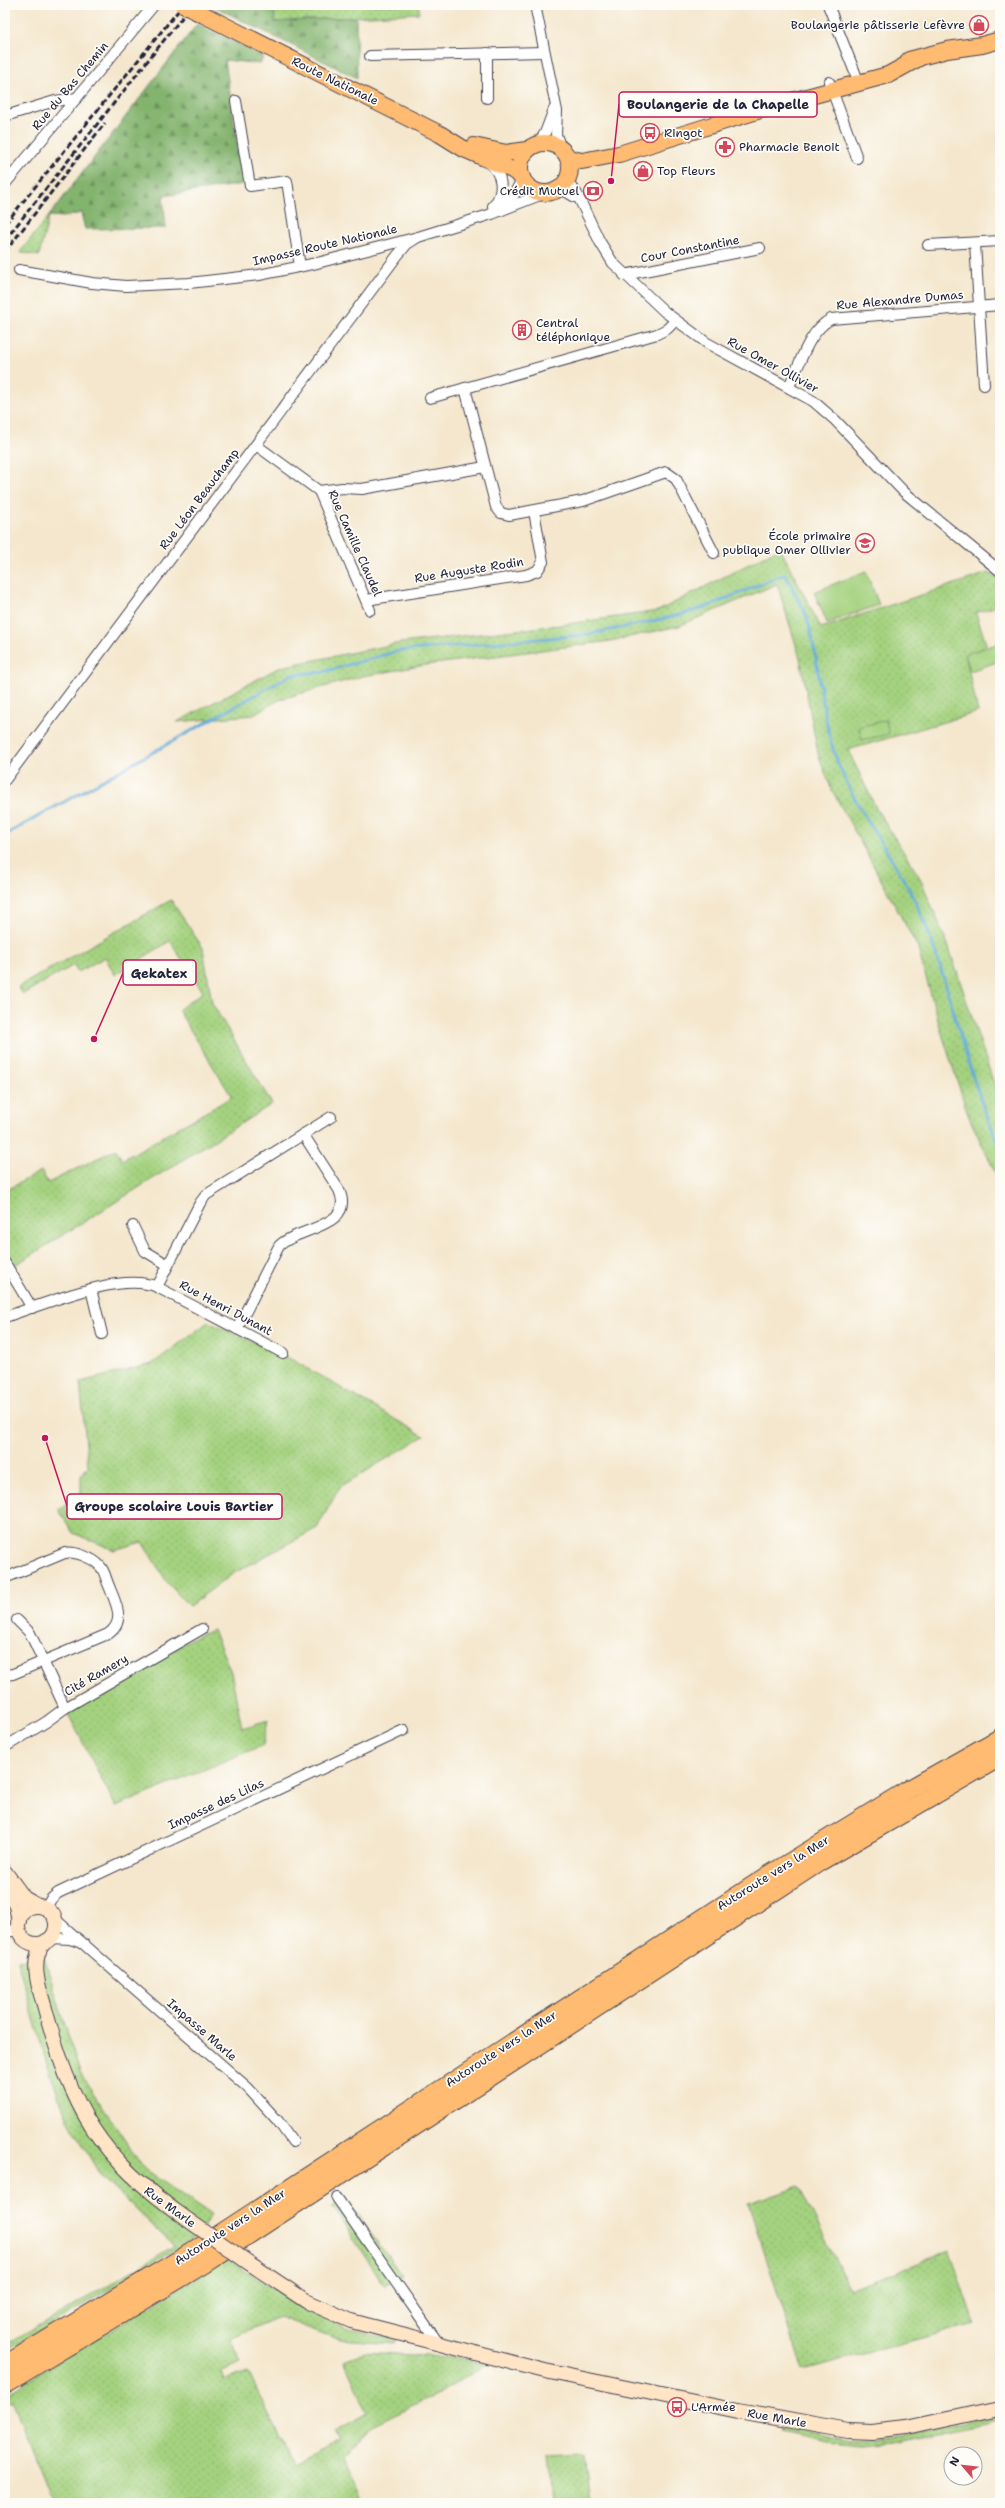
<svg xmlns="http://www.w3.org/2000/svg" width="1005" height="2508" font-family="'Shantell Sans',sans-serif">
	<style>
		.grass { fill: url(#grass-dots); stroke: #637a5d }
		.forest { fill: url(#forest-firs); stroke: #526b54 }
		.pitch { fill: #a4d27f; stroke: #637a5d }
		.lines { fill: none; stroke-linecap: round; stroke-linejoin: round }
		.stream { stroke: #62aad9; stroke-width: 3 }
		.street-casing { stroke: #424051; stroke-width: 12 }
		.secondary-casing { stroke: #424051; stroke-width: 16 }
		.primary-casing { stroke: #424051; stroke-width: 18 }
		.highway-casing { stroke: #424051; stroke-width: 20 }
		.street { stroke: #fff; stroke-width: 10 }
		.secondary { stroke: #ffe4c6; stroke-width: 14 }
		.primary { stroke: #ffbb71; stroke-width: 16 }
		.highway { stroke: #ffbb71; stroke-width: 18 }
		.rail { stroke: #22223b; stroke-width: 3; stroke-dasharray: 6 3; stroke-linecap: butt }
		.secondary-bridge-casing { stroke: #424051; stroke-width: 16; stroke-linecap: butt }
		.primary-bridge-casing { stroke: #424051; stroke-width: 18; stroke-linecap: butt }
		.secondary-bridge { stroke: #ffe4c6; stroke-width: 14 }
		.primary-bridge { stroke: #ffbb71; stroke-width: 16 }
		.labels { text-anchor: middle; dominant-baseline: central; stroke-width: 3.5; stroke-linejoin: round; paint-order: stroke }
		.poi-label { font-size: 12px; fill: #22223b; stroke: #fdfcf7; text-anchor: start }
		.street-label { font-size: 12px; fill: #22223b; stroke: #fdfcf7 }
		.leader { fill: none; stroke: #c2185b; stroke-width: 1.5 }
		.callout-dot { fill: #c2185b; stroke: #fdfcf7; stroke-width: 1.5 }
		.callout { fill: #fdfcf7; stroke: #c2185b; stroke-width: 1.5 }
		.callout-label { font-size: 13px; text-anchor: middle; font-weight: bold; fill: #22223b }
	</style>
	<defs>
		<pattern id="grass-dots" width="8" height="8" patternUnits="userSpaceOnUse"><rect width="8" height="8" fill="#a4d27f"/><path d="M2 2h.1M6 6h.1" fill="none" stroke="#8db46f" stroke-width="1.8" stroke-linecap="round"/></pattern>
		<pattern id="forest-firs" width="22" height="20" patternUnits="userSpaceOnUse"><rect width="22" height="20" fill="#83b46e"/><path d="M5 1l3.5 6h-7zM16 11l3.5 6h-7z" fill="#6b925c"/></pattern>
	</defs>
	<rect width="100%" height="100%" fill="#fdfcf7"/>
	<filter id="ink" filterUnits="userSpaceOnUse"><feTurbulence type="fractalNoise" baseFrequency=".025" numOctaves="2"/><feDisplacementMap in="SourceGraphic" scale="8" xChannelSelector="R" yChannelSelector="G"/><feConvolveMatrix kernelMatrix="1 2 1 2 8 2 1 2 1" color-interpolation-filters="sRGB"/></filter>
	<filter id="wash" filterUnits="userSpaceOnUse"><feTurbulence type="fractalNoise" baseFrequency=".012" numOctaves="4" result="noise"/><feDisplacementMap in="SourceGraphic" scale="16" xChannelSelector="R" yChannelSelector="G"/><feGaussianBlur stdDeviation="0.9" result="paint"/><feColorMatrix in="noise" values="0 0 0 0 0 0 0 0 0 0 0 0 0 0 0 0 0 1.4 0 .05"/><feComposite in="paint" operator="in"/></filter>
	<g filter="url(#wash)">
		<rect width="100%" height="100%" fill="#f4e7cd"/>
		<g class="grass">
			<path d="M274 5H419V13L274 22Z"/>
			<path d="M49 216 39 256 20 252Z"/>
			<path d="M780 548 821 628 988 573 1000 579V605L976 613 987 647 965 654 978 712 848 750 877 810 920 878 948 945 1000 1102V1183L969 1117 942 1034 917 946 831 788 818 754 800 658 777 584 679 626 611 641 426 665 363 676 281 699 252 715 177 722 280 667 400 643 560 625 658 611Z"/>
			<path d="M171 900 203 948 212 1003 272 1104 12 1267 5 1255V1191L41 1171 48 1183 116 1149 122 1160 232 1097 178 1010 203 992 170 941 115 975 105 957 78 972 74 965 23 994 18 987Z"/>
			<path d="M208 1322 289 1358 424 1436 340 1487 317 1528 234 1573 189 1606 167 1582 142 1542 114 1550 73 1533 58 1509 81 1496V1476L88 1466 80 1382 152 1364Z"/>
			<path d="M213 1630 231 1672 242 1728 268 1720 263 1745 116 1807 66 1710 191 1639Z"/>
			<path d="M44 1957 80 2073 144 2169 212 2215 198 2236 5 2352V2346L174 2246 100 2175 65 2114 46 2061 17 1960Z"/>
			<path d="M799 2186 850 2289 893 2274 950 2250 974 2324 803 2370 748 2203Z"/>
			<path d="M346 2198 402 2276 385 2286 332 2206Z"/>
			<path d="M228 2259 272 2288 346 2327 396 2340 394 2344 340 2340 279 2317 230 2338 242 2363 222 2371 225 2380 248 2372 293 2464 340 2441 335 2431 368 2413 344 2360 365 2352 458 2358 487 2364 440 2393 370 2427 343 2456 363 2503H53L12 2400 5 2403V2394Z"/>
			<path d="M1000 2414V2420L986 2424 891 2443 861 2446 833 2443 781 2432 785 2426 851 2441 881 2440Z"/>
			<path d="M585 2454 591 2503H550L546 2456Z"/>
		</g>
		<g class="forest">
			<path d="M216 5H274L275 22 356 17 357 78 215 7Z"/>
			<path d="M197 24 264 56 260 64 225 60 243 184 163 196 166 228 85 229 81 213 64 217 49 216Z"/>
		</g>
		<g class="pitch">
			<path d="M866 571 879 605 827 623 814 592Z"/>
			<path d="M1000 643V661L970 671 965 654Z"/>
			<path d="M886 720 889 734 862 740 859 727Z"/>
		</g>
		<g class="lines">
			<path class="stream" d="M5 835 291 675 323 672 398 651 584 635 635 625 684 614 711 605 785 574C792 589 803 605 808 621 820 663 820 707 833 749 851 807 894 854 919 909 952 986 964 1071 1000 1146"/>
		</g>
	</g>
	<g filter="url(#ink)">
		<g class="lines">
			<g class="street-casing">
				<g id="street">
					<path d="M535 5 557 111 556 135 561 148"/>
					<path d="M828 5 856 75"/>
					<path d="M487 53V98"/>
					<path d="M370 56 543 52"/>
					<path d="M829 82 857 158"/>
					<path d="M236 101 250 186 287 181 300 267"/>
					<path d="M5 116 55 101 77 98"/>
					<path d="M538 144 545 133 554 109"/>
					<path d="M488 162C503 174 505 191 493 207"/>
					<path d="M566 181 577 194 600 242 613 263 665 312 707 343 813 401 835 420 904 492 1000 571"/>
					<path d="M5 184 154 5"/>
					<path d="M560 188 575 197"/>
					<path d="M493 206 514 195 522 179"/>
					<path d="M975 243 984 385"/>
					<path d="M928 245 1000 241"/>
					<path d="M19 270 92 283 126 286 189 283 259 275 317 263 418 237 492 214 545 193"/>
					<path d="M624 275 760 248"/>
					<path d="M789 386C800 365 808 331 831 319L1000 305"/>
					<path d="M465 388 496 507 501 513 509 515 583 501 666 472 676 479 714 553"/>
					<path d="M430 398 657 334 667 329 675 321"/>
					<path d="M256 445 319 491 370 610"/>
					<path d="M319 491 342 488 362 489 485 467"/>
					<path d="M366 600 526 575 537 571 543 562 534 511"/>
					<path d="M5 780 397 256 407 244 418 237"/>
					<path d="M133 1226 145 1251 168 1265"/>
					<path d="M5 1263 32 1308"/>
					<path d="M157 1287 200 1203 206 1195 331 1117"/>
					<path d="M91 1289 102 1334"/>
					<path d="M5 1317C42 1305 121 1271 157 1287L283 1353"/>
					<path d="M237 1329 279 1246C297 1227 356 1228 339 1190L303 1134"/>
					<path d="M5 1578 65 1553C75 1551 93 1558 100 1566 105 1571 106 1580 109 1586 115 1602 127 1621 108 1634L13 1674 5 1675"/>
					<path d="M17 1620 30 1633 65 1708"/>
					<path d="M5 1747 46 1722 65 1708 202 1629"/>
					<path d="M46 1908 51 1899 58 1893 404 1730"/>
					<path d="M55 1919 248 2088 278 2121 293 2142"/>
					<path d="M5 1932 19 1930"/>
					<path d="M50 1938 70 1939 82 1943"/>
					<path d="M337 2198 439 2344"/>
				</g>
			</g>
			<g class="secondary-casing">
				<g id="secondary">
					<path d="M5 1872 24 1898 38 1906"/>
					<path d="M5 1886 16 1906 19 1921"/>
					<circle cx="37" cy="1925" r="19"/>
					<path d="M46 1941C29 1957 38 1986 44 2005 73 2111 97 2156 188 2220"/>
					<path d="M249 2263 306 2301 351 2321 545 2371 738 2411 848 2431 872 2432 907 2428 1000 2408"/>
				</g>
			</g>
			<g class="primary-casing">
				<g id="primary">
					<path d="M204 15 440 134 464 149 512 170 522 177"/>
					<path d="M909 60 947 50 982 45 1000 40"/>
					<circle cx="545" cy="168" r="25"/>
					<path d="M474 146 506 153 527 150"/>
					<path d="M568 158 582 161 619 154 770 107 888 75 919 58"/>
				</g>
			</g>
			<g class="highway-casing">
				<g id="highway">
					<path d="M5 2365 200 2247 766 1877 906 1791 1000 1738"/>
					<path d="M5 2384 204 2264 821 1861 1000 1757"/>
				</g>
			</g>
			<use href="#street" class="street"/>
			<use href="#secondary" class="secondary"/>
			<use href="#primary" class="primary"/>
			<use href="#highway" class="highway"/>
			<g class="rail">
				<path d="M5 224 183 5"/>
				<path d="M5 240 192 5"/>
				<path d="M5 252 105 123"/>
			</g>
			<g class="secondary-bridge-casing">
				<path id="secondary-bridge" d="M188 2220 249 2263"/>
			</g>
			<g class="primary-bridge-casing">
				<path id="primary-bridge" d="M183 5 204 15"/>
			</g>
			<use href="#secondary-bridge" class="secondary-bridge"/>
			<use href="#primary-bridge" class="primary-bridge"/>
		</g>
	</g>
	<defs>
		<g id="shop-ring" transform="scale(1)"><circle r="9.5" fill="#fdfcf7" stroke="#d1495b" stroke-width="1.5"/><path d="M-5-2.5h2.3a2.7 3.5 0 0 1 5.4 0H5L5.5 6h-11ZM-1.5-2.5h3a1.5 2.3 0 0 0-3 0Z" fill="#d1495b"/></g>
		<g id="bus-ring" transform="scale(1)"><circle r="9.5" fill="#fdfcf7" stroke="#d1495b" stroke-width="1.5"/><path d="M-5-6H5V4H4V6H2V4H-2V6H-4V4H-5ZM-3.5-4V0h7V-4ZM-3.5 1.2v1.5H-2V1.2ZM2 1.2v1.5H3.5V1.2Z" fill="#d1495b"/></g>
		<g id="pharmacy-ring" transform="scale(1)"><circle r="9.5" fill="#fdfcf7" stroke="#d1495b" stroke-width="1.5"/><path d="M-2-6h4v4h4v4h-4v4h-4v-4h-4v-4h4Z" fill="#d1495b"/></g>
		<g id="bank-ring" transform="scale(1)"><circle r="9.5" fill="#fdfcf7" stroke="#d1495b" stroke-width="1.5"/><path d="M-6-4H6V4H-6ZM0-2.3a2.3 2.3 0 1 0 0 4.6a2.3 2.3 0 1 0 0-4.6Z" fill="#d1495b"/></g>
		<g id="building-ring" transform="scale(1)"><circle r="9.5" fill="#fdfcf7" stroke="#d1495b" stroke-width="1.5"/><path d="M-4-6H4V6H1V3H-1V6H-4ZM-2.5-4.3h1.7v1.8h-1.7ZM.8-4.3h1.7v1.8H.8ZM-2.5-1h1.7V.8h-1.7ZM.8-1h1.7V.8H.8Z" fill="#d1495b"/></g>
		<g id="school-ring" transform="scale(1)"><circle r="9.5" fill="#fdfcf7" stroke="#d1495b" stroke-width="1.5"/><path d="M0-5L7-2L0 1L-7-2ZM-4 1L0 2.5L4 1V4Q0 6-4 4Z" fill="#d1495b"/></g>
	</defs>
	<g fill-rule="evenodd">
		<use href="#shop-ring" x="979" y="25"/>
		<use href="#bus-ring" x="650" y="133"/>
		<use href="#pharmacy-ring" x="725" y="147"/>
		<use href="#shop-ring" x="643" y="171"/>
		<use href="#bank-ring" x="593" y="191"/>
		<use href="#building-ring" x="522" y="330"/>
		<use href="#school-ring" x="865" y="543"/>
		<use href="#bus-ring" x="677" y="2407"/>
	</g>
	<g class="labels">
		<g class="poi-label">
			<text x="965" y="25" text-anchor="end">Boulangerie pâtisserie Lefèvre</text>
			<text x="664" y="133">Ringot</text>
			<text x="739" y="147">Pharmacie Benoit</text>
			<text x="657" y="171">Top Fleurs</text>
			<text x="579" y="191" text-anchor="end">Crédit Mutuel</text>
			<text x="536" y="323">Central<tspan x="536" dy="14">téléphonique</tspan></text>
			<text x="851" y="536" text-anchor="end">École primaire<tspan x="851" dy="14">publique Omer Ollivier</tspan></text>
			<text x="691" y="2407">L'Armée</text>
		</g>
		<g class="street-label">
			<text transform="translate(335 81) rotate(26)">Route Nationale</text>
			<text transform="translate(70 86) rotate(-50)">Rue du Bas Chemin</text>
			<text transform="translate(325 245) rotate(-13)">Impasse Route Nationale</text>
			<text transform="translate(690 249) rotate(-11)">Cour Constantine</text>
			<text transform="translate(900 300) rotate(-5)">Rue Alexandre Dumas</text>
			<text transform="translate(773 365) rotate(29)">Rue Omer Ollivier</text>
			<text transform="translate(199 499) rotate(-53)">Rue Léon Beauchamp</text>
			<text transform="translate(355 543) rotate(66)">Rue Camille Claudel</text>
			<text transform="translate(469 570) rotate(-9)">Rue Auguste Rodin</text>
			<text transform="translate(226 1308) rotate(28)">Rue Henri Dunant</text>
			<text transform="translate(96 1675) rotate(-30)">Cité Ramery</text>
			<text transform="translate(216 1804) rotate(-25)">Impasse des Lilas</text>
			<text transform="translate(773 1873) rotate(-32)">Autoroute vers la Mer</text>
			<text transform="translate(202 2030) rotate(41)">Impasse Marle</text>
			<text transform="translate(501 2049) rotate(-33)">Autoroute vers la Mer</text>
			<text transform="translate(170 2207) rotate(36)">Rue Marle</text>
			<text transform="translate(230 2227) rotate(-33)">Autoroute vers la Mer</text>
			<text transform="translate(777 2418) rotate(10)">Rue Marle</text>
		</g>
	</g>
	<path class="leader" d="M611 181L619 104M94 1039L123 973M45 1438L67 1506"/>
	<g class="callout-dot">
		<circle cx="611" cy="181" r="4"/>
		<circle cx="94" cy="1039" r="4"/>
		<circle cx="45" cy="1438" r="4"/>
	</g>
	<g class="callout">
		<rect x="619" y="92" width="198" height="25" rx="4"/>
		<rect x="123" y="960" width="73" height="25" rx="4"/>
		<rect x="67" y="1494" width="215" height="25" rx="4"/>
	</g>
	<g class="callout-label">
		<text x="718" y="109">Boulangerie de la Chapelle</text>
		<text x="159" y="978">Gekatex</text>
		<text x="174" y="1511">Groupe scolaire Louis Bartier</text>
	</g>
	<rect width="1005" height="2508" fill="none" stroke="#fdfcf7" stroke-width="20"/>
	<g transform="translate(963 2466) rotate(298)"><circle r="19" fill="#fdfcf7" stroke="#a5a5ac"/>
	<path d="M0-3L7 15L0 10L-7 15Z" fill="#d1495b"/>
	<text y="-6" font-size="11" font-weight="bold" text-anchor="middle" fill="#22223b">N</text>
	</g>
</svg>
